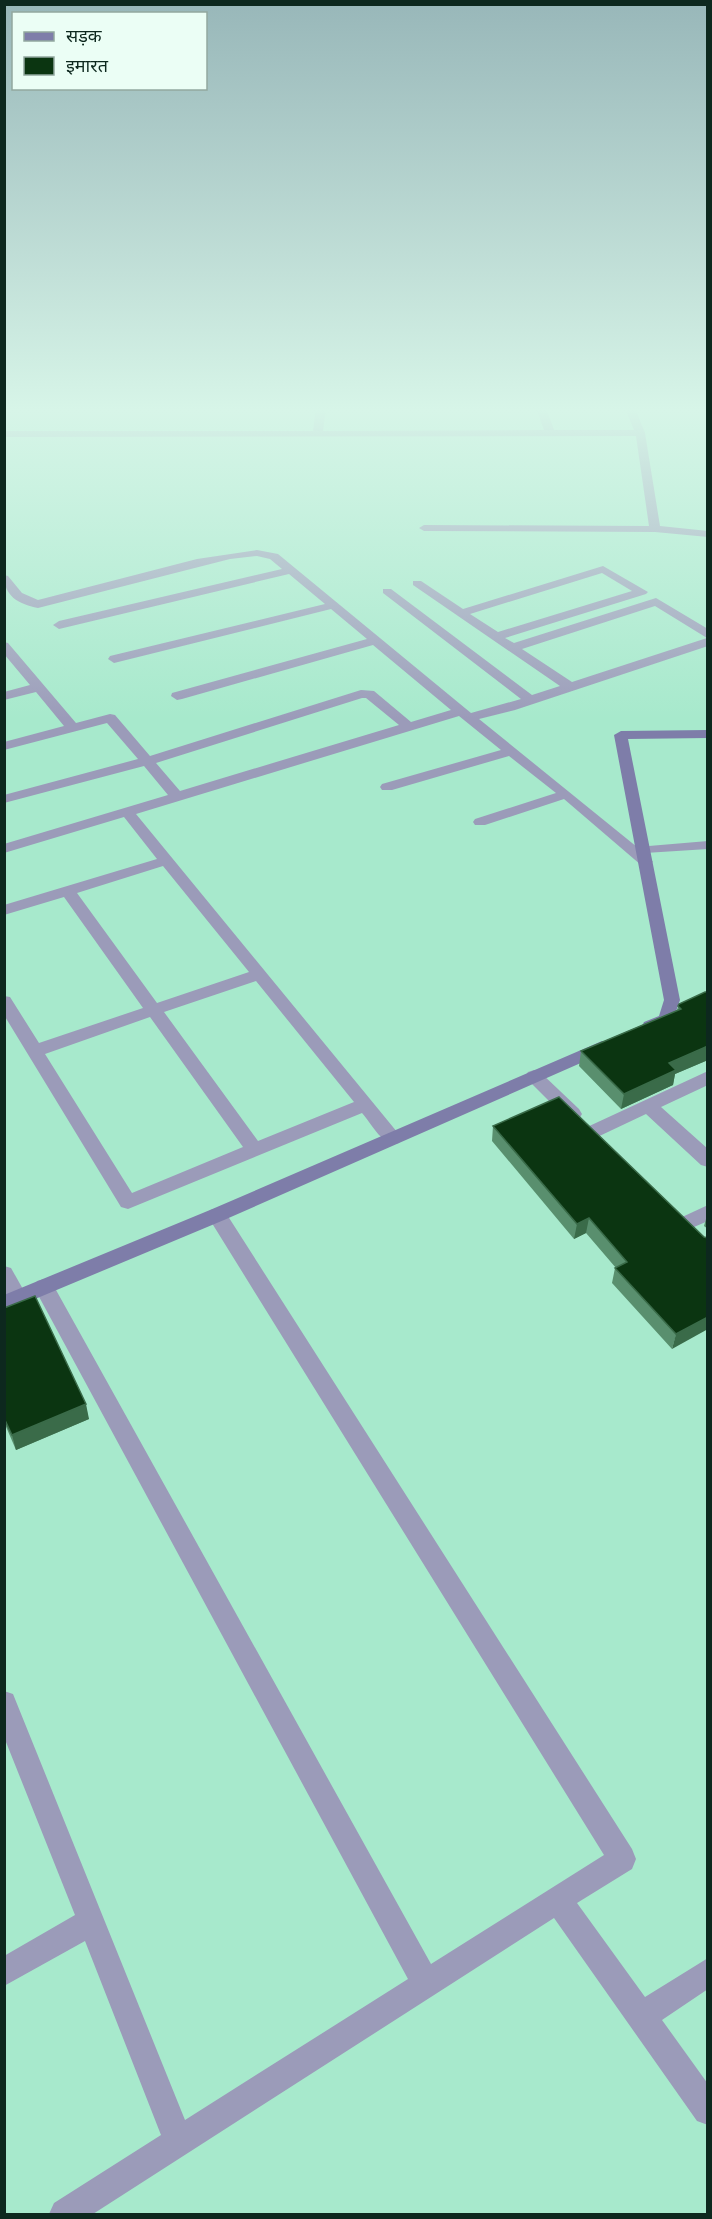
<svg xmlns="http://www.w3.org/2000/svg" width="712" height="2219" font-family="Mulish,'Noto Sans Devanagari',sans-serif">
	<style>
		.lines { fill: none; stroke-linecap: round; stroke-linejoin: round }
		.street { fill: #9b9bb9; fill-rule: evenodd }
		.secondary { fill: #7e7da9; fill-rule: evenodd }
		.wall { fill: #598f6e }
		.shaded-wall { fill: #3a6b49 }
		.building { fill: #0b3511; stroke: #3a6b49; stroke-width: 1.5 }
	</style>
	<rect width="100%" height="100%" fill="#a7e9cc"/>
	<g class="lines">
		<g class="street">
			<path d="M316 408H326L323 431 544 430 536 408H546L554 430H634L625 408H635L645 433 660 526 708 531V537L655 532 424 531 419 528 424 525 649 526 636 436 4 437V431H313Z"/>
			<path d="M257 550 278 554 471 713 521 699 383 593V589H391L532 695 560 686 413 585V581H421L463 609 603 566 648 592 646 594 505 638 514 643 656 598 708 629V646L515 710 479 719 637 847 708 841V849L645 853 653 862 646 866 641 865 564 799 485 825H475L473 822 475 819 556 793 509 756 392 790H382L380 787 382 784 501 750 459 716 136 814 402 1138 399 1143C383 1148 372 1124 362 1113L128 1209 121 1207 4 1015V996L10 997 39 1043 143 1008 64 897 4 915V905L157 859 124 817 4 853V844L168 795 144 766 4 803V795L138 759 107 723 4 750V742L64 726 36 692 4 700V692L30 685 4 654V642L8 643 76 723 110 714 115 715 150 756 361 690 374 691 411 722 451 710 373 645 182 699 177 700 171 696 172 693 367 639 331 609 114 663 108 659 110 656 325 604 289 574 59 629 53 625 59 621 282 569 270 559 257 556 230 559 38 608C18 604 4 596 4 575L8 576 22 593 38 600 197 559ZM602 573 632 591 498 632 470 614ZM655 606 707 638 572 682 522 649ZM362 698H366L399 725 180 791 156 763ZM163 866 249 972 157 1003 77 893ZM256 981 354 1102 258 1141 164 1012ZM150 1017 243 1147 132 1193 45 1054Z"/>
			<path d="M534 1070 540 1072 579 1109 582 1114 579 1119 573 1120 567 1119 528 1080 525 1076 528 1072Z"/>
			<path d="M708 1071V1085L661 1107 708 1149V1167L701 1165 646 1114 591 1140 585 1138 582 1133 585 1128Z"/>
			<path d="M708 1205V1221L687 1230 680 1228 677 1223 680 1218Z"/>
			<path d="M217 1208 224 1210 632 1849 636 1859 632 1869 577 1903 645 1997 708 1958V1989L662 2020 708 2084V2125L697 2121 554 1918 93 2214H49L54 2203 161 2135 85 1941 4 1986V1956L75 1915 4 1737V1691L13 1694 185 2120 408 1979 37 1293 34 1287 37 1281 44 1279 51 1281 431 1964 604 1855 210 1220 207 1215 210 1210Z"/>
			<path d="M4 1266 11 1268 28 1298 25 1304 18 1306 11 1304 4 1293Z"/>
		</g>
		<g class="secondary">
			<path d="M708 730V738L628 739 680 1000 672 1023 650 1032 644 1030 642 1026 644 1022 659 1016 664 1000 614 735 621 731Z"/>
			<path d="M602 1041 608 1043 611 1047 608 1051 224 1220 4 1312V1295L210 1210Z"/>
		</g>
	</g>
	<g class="wall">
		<path d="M708 992V1060L675 1074 673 1085 621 1109 579 1066 581 1051 677 1010 679 1004Z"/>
		<path d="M493 1126 704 1237 672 1349 612 1283 615 1268H616L586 1233 574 1239 492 1141Z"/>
		<path d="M708 1212V1229L704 1226Z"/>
		<path d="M4 1308 89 1419 16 1450 4 1422Z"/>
	</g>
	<g class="shaded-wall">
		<path d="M708 1046V1060L675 1074 673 1085 621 1109 624 1094 669 1063Z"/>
		<path d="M589 1218 586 1233 574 1239 577 1224Z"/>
		<path d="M708 1317V1329L672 1349 676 1334Z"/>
		<path d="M86 1404 89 1419 16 1450 12 1435Z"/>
	</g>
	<g class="building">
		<path d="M705 992H708V1046L669 1063 676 1070 624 1094 581 1051 681 1009 678 1006 679 1004Z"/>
		<path d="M559 1097 704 1237 708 1238V1317L676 1334 615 1268 627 1262 589 1218 577 1224 493 1126Z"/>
		<path d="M35 1296 86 1404 12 1435 4 1418V1308Z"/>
	</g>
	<linearGradient id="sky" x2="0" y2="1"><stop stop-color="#98b7b9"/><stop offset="0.57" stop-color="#d7f5e8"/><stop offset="1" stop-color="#d7f5e8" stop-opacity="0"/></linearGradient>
	<rect width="712" height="719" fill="url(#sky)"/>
	<rect width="712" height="2219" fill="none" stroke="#0d281e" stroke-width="12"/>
	<rect x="12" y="12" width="195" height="78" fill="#ebfef5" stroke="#92a89f" stroke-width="1.5"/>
	<rect x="24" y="32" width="30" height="9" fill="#7e7da9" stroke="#92a89f" stroke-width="1.5"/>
	<text x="66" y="42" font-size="18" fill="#0d281e">सड़क</text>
	<rect x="24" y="57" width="30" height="18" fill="#0b3511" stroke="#92a89f" stroke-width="1.5"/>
	<text x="66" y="72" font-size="18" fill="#0d281e">इमारत</text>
</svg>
